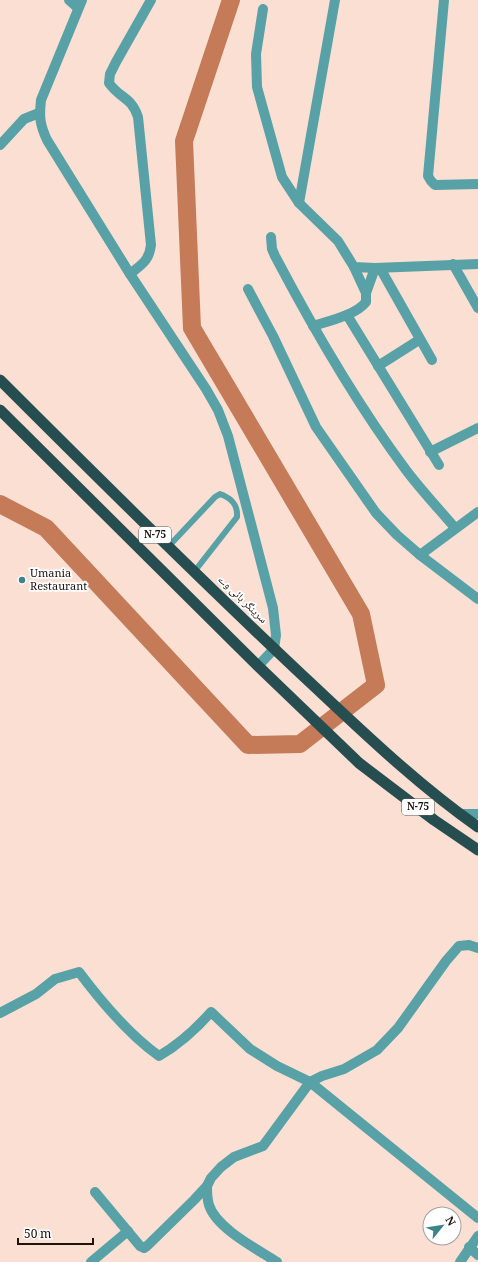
<svg xmlns="http://www.w3.org/2000/svg" width="478" height="1262" font-family="Georgia,'Noto Naskh Arabic',serif">
	<style>
		.lines { fill: none; stroke-linecap: round; stroke-linejoin: round }
		.river { stroke: #c57b58; stroke-width: 18 }
		.service { stroke: #58a2a7; stroke-width: 6 }
		.minor { stroke: #58a2a7; stroke-width: 10 }
		.trunk { stroke: #264e50; stroke-width: 11 }
		.poi-dot { fill: #3c8489; stroke: #fff; stroke-width: 1.5 }
		.labels { text-anchor: middle; dominant-baseline: central; stroke-width: 3.5; stroke-linejoin: round; paint-order: stroke }
		.shield { fill: #fff; stroke: #625a56; stroke-width: 1 }
		.shield-label { font-size: 10px; font-weight: bold; fill: #1f130e }
		.poi-label { font-size: 11px; fill: #1f130e; stroke: #fff; text-anchor: start }
		.street-label { font-size: 11px; fill: #1f130e; stroke: #fff }
	</style>
	<rect width="100%" height="100%" fill="#fcdfd3"/>
	<g class="lines">
		<path class="river" d="M0 504 46 528 248 745 300 744 376 685 361 614 192 328 184 141 231 0"/>
		<path class="service" d="M168 547 215 497 220 494C231 498 238 504 237 517L194 572"/>
		<g class="minor">
			<path d="M69 0 78 8"/>
			<path d="M82 0 41 100C39 117 40 125 47 140L130 274 206 389 218 410 228 436 273 608 276 635 274 649 258 666"/>
			<path d="M444 0 428 176 431 181 435 185 478 184"/>
			<path d="M263 9 256 54 257 87 282 177 299 203 338 241 354 267 375 268"/>
			<path d="M0 145 24 119 39 113"/>
			<path d="M299 203 335 0"/>
			<path d="M271 237 272 249 275 256C314 330 356 403 406 470 421 490 439 509 455 528"/>
			<path d="M453 264 478 308"/>
			<path d="M354 267 366 293"/>
			<path d="M380 268 432 360"/>
			<path d="M130 274C142 264 149 261 151 245L138 117C131 96 120 99 109 83L110 74 116 62 151 0"/>
			<path d="M248 289 273 336 316 427 376 513 397 535 420 555 478 599"/>
			<path d="M347 315 439 465"/>
			<path d="M313 326C329 321 356 315 366 302V293L375 268 478 264"/>
			<path d="M378 366 419 340"/>
			<path d="M430 452 478 428"/>
			<path d="M420 555 478 512"/>
			<path d="M460 814H478"/>
			<path d="M0 1013 36 994 55 979 79 972C100 1000 131 1036 159 1056 178 1045 196 1029 211 1012L250 1049 277 1066 310 1082 478 1218"/>
			<path d="M207 1186C207 1192 207 1199 209 1205 216 1228 257 1249 277 1262"/>
			<path d="M95 1192 140 1246 144 1248 147 1246 194 1200 207 1186 211 1178 221 1167 234 1157 263 1146 310 1082 322 1076 344 1069 377 1050 398 1028 446 961 459 946 469 945 478 948"/>
			<path d="M469 1247 478 1255"/>
			<path d="M91 1262 128 1231"/>
			<path d="M460 1262 478 1236"/>
		</g>
		<g class="trunk">
			<path d="M0 380C99 479 199 578 301 674 358 727 414 782 478 827"/>
			<path d="M0 410 258 666 359 763 434 820 478 850"/>
		</g>
	</g>
	<circle class="poi-dot" cx="22" cy="580" r="4"/>
	<g class="labels">
		<g class="shield">
			<rect x="139" y="527" width="32" height="16" rx="3"/>
			<rect x="402" y="799" width="32" height="16" rx="3"/>
		</g>
		<g class="shield-label">
			<text x="155" y="535">N-75</text>
			<text x="418" y="807">N-75</text>
		</g>
		<g class="poi-label">
			<text x="30" y="574">Umania<tspan x="30" dy="13">Restaurant</tspan></text>
		</g>
		<g class="street-label">
			<text transform="translate(242 600) rotate(44)">سرینگر ہائی وے</text>
		</g>
	</g>
	<g transform="translate(442 1226) rotate(60)"><circle r="19" fill="#ffffff" stroke="#a5a19f"/>
	<path d="M0-3L7 15L0 10L-7 15Z" fill="#3c8489"/>
	<text y="-6" font-size="11" font-weight="bold" text-anchor="middle" fill="#1f130e">N</text>
	</g>
	<path d="M18 1238v6h75v-6" fill="none" stroke="#1f130e" stroke-width="2"/>
	<text x="24" y="1238" font-size="12" fill="#1f130e" stroke="#ffffff" stroke-width="3" paint-order="stroke">50 m</text>
</svg>
